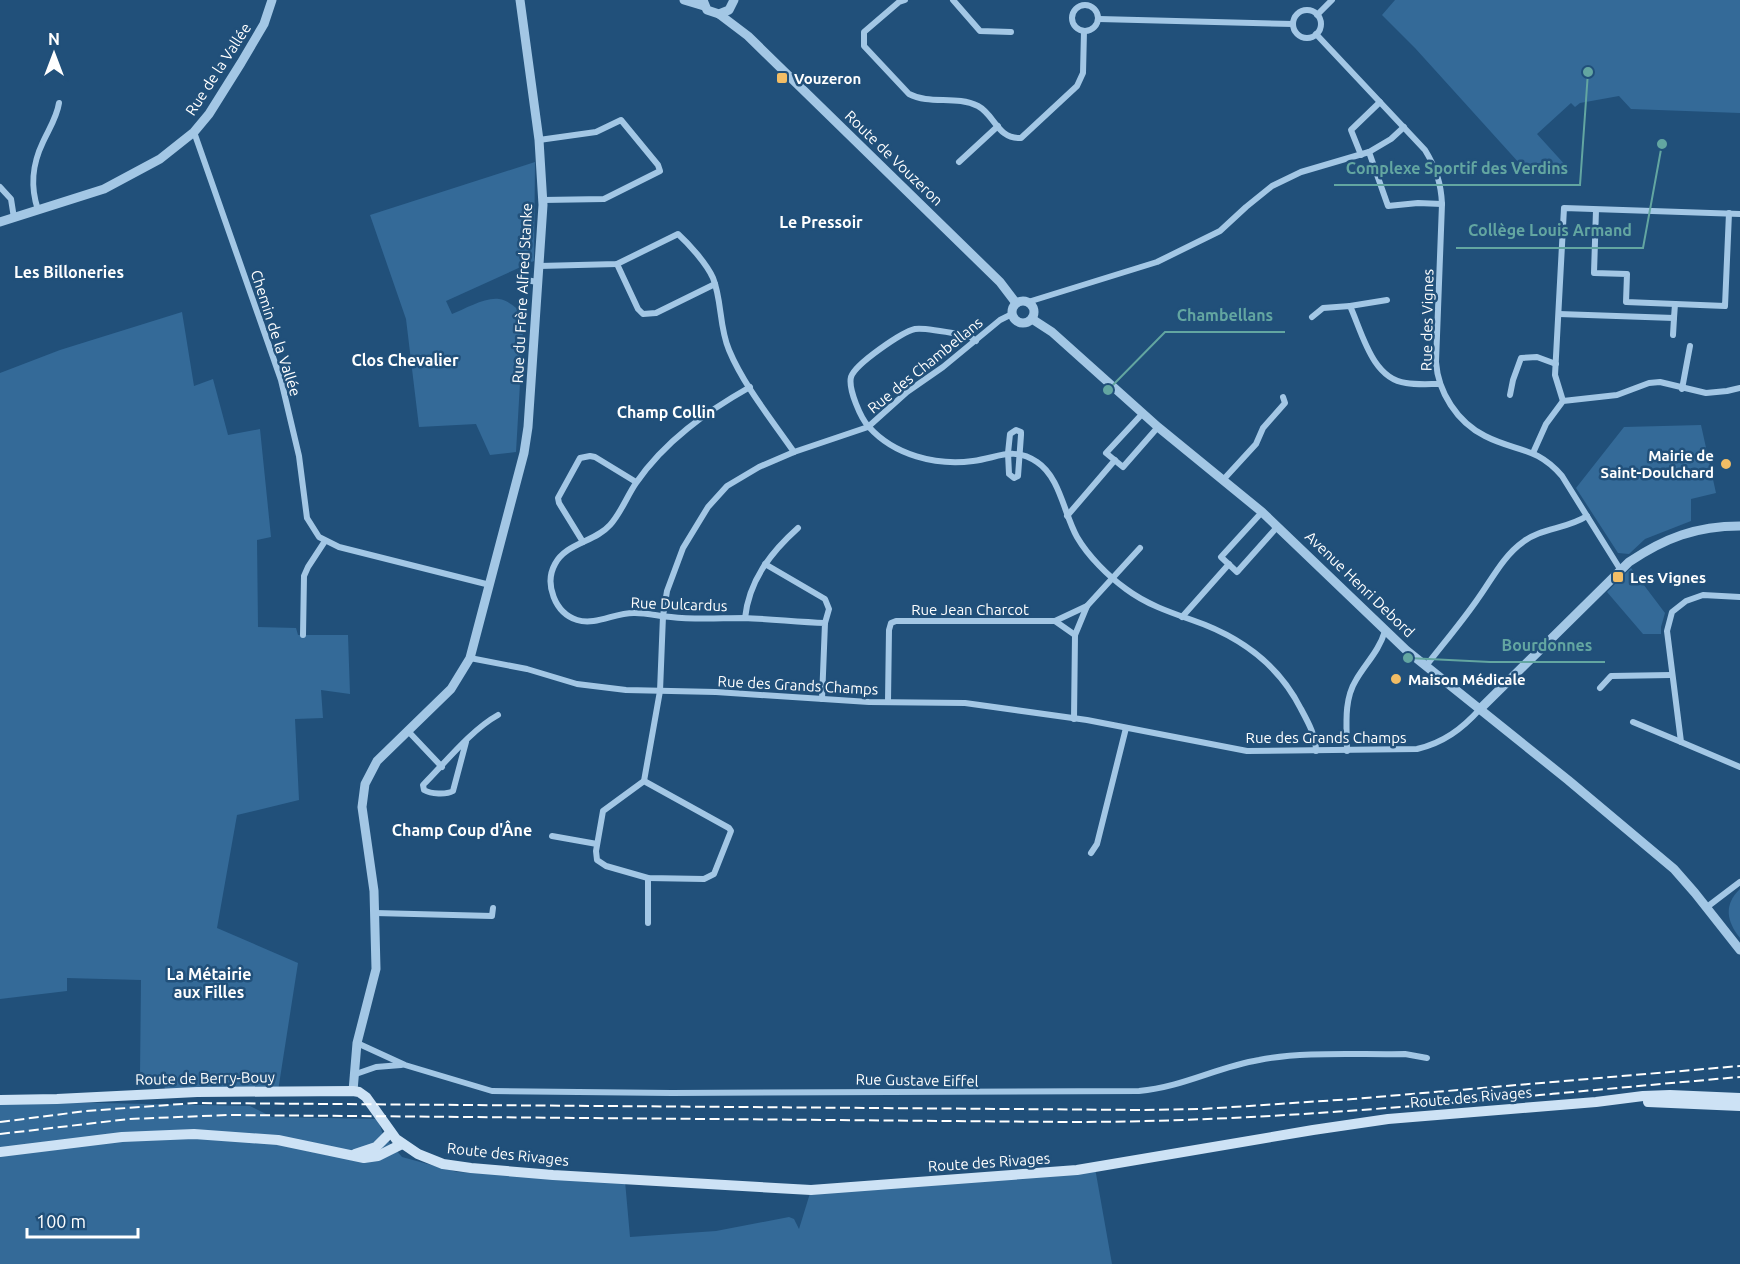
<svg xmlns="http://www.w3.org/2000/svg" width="1740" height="1264" font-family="Ubuntu,sans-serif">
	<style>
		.green { fill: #346a98 }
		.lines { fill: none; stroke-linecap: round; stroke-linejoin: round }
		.minor { stroke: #a3c7e5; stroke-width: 6 }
		.tertiary { stroke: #a3c7e5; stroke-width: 9 }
		.secondary { stroke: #cde2f5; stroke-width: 10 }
		.rail { stroke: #fff; stroke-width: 2; stroke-dasharray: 10 4.5; stroke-linecap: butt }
		.poi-dot { fill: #f2bd65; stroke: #21507a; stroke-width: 2 }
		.labels { text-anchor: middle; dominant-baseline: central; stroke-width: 5; stroke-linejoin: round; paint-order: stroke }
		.street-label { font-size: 15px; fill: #fff; stroke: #21507a }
		.poi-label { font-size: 15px; font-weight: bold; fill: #fff; stroke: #21507a; text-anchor: start }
		.neighbourhood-label { font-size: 16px; font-weight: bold; fill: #fff; stroke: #21507a }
		.leader { fill: none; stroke: #63a6a1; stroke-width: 2 }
		.callout-dot { fill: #63a6a1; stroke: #21507a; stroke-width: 2 }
		.callout-label { font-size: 16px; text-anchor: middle; font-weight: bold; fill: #63a6a1; stroke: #21507a; stroke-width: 5; stroke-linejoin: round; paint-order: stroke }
	</style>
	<rect width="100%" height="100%" fill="#21507a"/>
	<g class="green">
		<path d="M1395 0H1740V113L1631 109 1619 96 1580 103 1575 107 1571 103 1537 134 1567 167 1520 164 1415 48 1382 15Z"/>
		<path d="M535 162 534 261 446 301 452 314C465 309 485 297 499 299 508 300 517 309 524 314L516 452 490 455 476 424 419 427 406 319 370 215Z"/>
		<path d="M182 312 194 386 213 379 228 435 260 429 271 537 257 540 258 627 296 628 298 635H348L350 694 321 690 323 718 295 719 299 800 237 815 217 928 298 963 278 1091 165 1093 164 1076 140 1075 141 980 67 978V991L0 999V373L60 350Z"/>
		<path d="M1701 425 1716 493 1691 499V521L1645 539 1629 554 1618 553 1576 488 1624 427Z"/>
		<path d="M1631 568 1665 613 1661 627V634H1643L1607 592Z"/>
		<path d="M1740 889V938C1727 922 1723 905 1740 889Z"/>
		<path d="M0 1101 250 1106 272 1117 378 1119 383 1135 402 1157 457 1172 625 1181 630 1237 716 1231 789 1217 794 1219 799 1229 811 1190 1095 1168 1112 1264H0Z"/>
	</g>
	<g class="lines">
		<g class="minor">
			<path d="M905 0 899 2 864 32V46L909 94C930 105 956 95 978 106 995 115 997 139 1021 138L1077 86 1083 73 1084 31"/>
			<path d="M953 0 980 31 1011 32"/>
			<circle cx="1085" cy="18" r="13"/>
			<circle cx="1307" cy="24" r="14"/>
			<path d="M1317 15 1332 0"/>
			<path d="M1099 19 1293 24"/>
			<path d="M1316 34 1425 150C1436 168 1441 183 1442 204L1436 362C1438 392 1457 422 1485 436 1516 452 1536 446 1562 476L1620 569"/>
			<path d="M194 132 281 380 299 456 307 518 319 537 339 547 490 585"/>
			<path d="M539 140 596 132 621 120 658 165 660 171 604 199 543 200"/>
			<path d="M1369 152 1388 206 1418 203 1442 204"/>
			<path d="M1361 155 1351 130 1380 102"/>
			<path d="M959 162 998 126"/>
			<path d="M0 187 11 199 14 218"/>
			<path d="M38 210C30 186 32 165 43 142 49 129 57 117 59 103"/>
			<path d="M1596 210 1594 273 1627 274 1626 302 1725 306 1729 213"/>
			<path d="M617 264 638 309 643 314 656 313 715 284"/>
			<path d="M539 266 617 264 678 234C689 244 707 264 713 278 722 300 719 327 729 350 744 386 772 420 794 452"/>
			<path d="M521 279 537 282"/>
			<path d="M1028 302 1157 262 1220 231 1246 207 1272 186 1301 172 1369 152 1391 139 1404 127"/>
			<path d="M1350 306 1387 300"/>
			<path d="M1559 314 1674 318 1675 304"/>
			<path d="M1312 317 1323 308 1350 306C1362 332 1372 379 1406 383 1417 385 1429 384 1440 384"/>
			<path d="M1673 335 1674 318"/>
			<path d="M976 341 969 336C957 334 925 327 915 329 902 332 855 364 851 377 848 389 861 419 869 427 894 455 936 466 973 461 998 458 1013 446 1037 462 1060 477 1064 514 1077 537 1088 556 1108 576 1126 589 1146 604 1169 612 1192 620 1239 636 1278 663 1301 709 1308 722 1316 736 1316 751"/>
			<path d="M750 387C706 412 665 441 636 483 627 496 621 513 610 525 595 542 566 543 555 564 544 584 555 613 577 620 596 626 616 612 635 613 647 613 659 616 671 617 695 620 720 618 744 618 771 619 798 622 825 623L822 699"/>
			<path d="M1682 389 1690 346"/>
			<path d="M1510 395 1513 380 1521 358 1537 357 1556 364"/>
			<path d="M1563 401 1555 375 1564 208 1740 214"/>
			<path d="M1143 413 1106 453 1123 467 1158 427"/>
			<path d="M1016 430 1021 432V435L1018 476 1014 478 1009 474 1008 453 1010 434Z"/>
			<path d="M1533 453 1546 424 1563 401 1617 395 1649 383 1660 382 1706 393 1727 391 1740 388"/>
			<path d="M1223 480 1256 444 1263 428 1285 403 1283 397"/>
			<path d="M1262 512 1221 557 1237 572 1278 526"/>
			<path d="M1067 516 1115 460"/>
			<path d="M583 542 559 503 558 498 580 458 590 456 595 457 636 482"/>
			<path d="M765 564 825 599 829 609 825 623"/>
			<path d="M1740 597 1703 595 1686 601 1672 612 1667 631 1681 742 1740 767"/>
			<path d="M1182 617 1229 564"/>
			<path d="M745 618C749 581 770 553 798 528"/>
			<path d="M1055 621 1087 606"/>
			<path d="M303 635 304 576 308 567 325 541"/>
			<path d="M1075 635 1087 606 1140 548"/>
			<path d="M470 658 527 669 577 684 626 690 716 692 869 702 965 703 1087 720 1247 751 1417 749C1443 743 1462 729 1480 709"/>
			<path d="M1426 666C1443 644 1461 623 1477 600 1491 581 1503 556 1523 542 1541 528 1567 529 1587 516"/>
			<path d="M1600 688 1611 676 1671 675"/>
			<path d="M888 701 889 630 891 623 896 621H1055L1075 635 1074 719"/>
			<path d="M1633 722 1681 742"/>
			<path d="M408 731 442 767"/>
			<path d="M466 742 453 791C446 795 431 794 424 790L423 785C445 763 471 730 498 715"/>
			<path d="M1347 751C1347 728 1343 701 1356 680 1366 663 1379 651 1385 631"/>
			<path d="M644 781 660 691 663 616 667 591 683 548 708 507 727 486 759 467 794 452 868 427 907 392 943 367 1000 320 1012 314"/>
			<path d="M644 781 729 828 731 831 714 874 704 879 648 878 606 866 597 860 596 851 603 811Z"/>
			<path d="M552 836 597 844"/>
			<path d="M1091 853 1097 844 1126 728"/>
			<path d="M648 878V923"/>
			<path d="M1707 907 1740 882"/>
			<path d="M375 913 492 916 493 908"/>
			<path d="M357 1043 405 1065 492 1091 672 1093 1139 1091C1183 1087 1217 1067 1259 1060 1304 1051 1359 1055 1405 1054L1427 1058"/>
			<path d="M353 1075 376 1067 401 1065"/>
		</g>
		<g class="tertiary">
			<path d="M684 0 704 6"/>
			<path d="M703 0 707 10 719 14 729 10 734 0"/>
			<path d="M719 14 748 36 1000 282 1016 303"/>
			<path d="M0 222 104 189 160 159 194 132 209 114 241 63 264 24 272 0"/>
			<circle cx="1023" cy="312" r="11"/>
			<path d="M1032 319 1052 332 1158 427 1262 512 1406 650 1568 780 1674 869 1695 893 1740 950"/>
			<path d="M1480 709 1629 562C1665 538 1696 526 1740 526"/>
			<path d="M353 1091 357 1043 376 969 374 891 362 807 365 784 377 761 451 689 470 658 524 453 528 427 543 205 539 140 520 0"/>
		</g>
		<g class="secondary">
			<path d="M0 1100 57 1099 197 1092 353 1091 359 1092 366 1097 396 1139 418 1154 443 1164 471 1168 553 1175 811 1190 1077 1170 1313 1130 1388 1119 1596 1102 1643 1096 1670 1095 1740 1098"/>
			<path d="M1648 1102 1740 1106"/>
			<path d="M0 1152 122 1137 194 1134 278 1140 364 1158 378 1156 402 1144"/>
			<path d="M355 1154 376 1147 390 1133"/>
		</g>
		<g class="rail">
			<path d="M0 1122 86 1111 195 1103 1144 1110 1203 1109 1353 1099 1740 1066"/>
			<path d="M0 1134 129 1119 228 1115 1069 1122C1294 1122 1517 1096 1740 1077"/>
		</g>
	</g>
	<g class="poi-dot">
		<rect x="776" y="72" width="12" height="12" rx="3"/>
		<circle cx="1726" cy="464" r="6"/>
		<rect x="1612" y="571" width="12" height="12" rx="3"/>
		<circle cx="1396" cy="679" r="6"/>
	</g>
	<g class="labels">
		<g class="street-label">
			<text transform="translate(218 69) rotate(-57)">Rue de la Vallée</text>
			<text transform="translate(894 158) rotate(44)">Route de Vouzeron</text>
			<text transform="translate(522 293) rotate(-87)">Rue du Frère Alfred Stanke</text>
			<text transform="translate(1427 320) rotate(-89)">Rue des Vignes</text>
			<text transform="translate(276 333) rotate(72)">Chemin de la Vallée</text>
			<text transform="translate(925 365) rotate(-39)">Rue des Chambellans</text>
			<text transform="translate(1360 584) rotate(44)">Avenue Henri Debord</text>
			<text transform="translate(679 604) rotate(2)">Rue Dulcardus</text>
			<text x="970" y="609">Rue Jean Charcot</text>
			<text transform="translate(798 685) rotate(3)">Rue des Grands Champs</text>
			<text x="1326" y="737">Rue des Grands Champs</text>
			<text transform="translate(205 1078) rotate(-1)">Route de Berry-Bouy</text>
			<text transform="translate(917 1080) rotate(1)">Rue Gustave Eiffel</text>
			<text transform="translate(1471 1097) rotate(-5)">Route des Rivages</text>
			<text transform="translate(508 1154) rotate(6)">Route des Rivages</text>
			<text transform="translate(989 1162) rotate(-4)">Route des Rivages</text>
		</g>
		<g class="poi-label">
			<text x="794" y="78">Vouzeron</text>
			<text x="1714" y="455" text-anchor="end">Mairie de<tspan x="1714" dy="17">Saint-Doulchard</tspan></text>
			<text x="1630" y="577">Les Vignes</text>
			<text x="1408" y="679">Maison Médicale</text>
		</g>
		<g class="neighbourhood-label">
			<text x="821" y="222">Le Pressoir</text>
			<text x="69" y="272">Les Billoneries</text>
			<text x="405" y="360">Clos Chevalier</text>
			<text x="666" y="412">Champ Collin</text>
			<text x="462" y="830">Champ Coup d'Âne</text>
			<text x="209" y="974">La Métairie<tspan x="209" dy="18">aux Filles</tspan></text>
		</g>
	</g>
	<path class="leader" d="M1588 72L1580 185H1334M1662 144L1643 248H1456M1108 390L1165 332H1285M1408 658L1490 662H1605"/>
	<g class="callout-dot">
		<circle cx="1588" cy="72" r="6"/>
		<circle cx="1662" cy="144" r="6"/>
		<circle cx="1108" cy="390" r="6"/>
		<circle cx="1408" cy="658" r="6"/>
	</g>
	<g class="callout-label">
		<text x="1457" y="174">Complexe Sportif des Verdins</text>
		<text x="1550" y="236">Collège Louis Armand</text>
		<text x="1225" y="321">Chambellans</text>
		<text x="1547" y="651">Bourdonnes</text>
	</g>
	<g transform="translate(54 54)" stroke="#21507a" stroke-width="4.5" paint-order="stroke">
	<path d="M0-4.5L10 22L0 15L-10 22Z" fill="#ffffff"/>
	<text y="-9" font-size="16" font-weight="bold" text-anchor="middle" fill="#ffffff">N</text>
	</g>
	<path d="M27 1228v9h111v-9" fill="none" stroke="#ffffff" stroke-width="3"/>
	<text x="36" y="1228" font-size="18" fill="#ffffff" stroke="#21507a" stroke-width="4.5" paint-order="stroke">100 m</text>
</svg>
